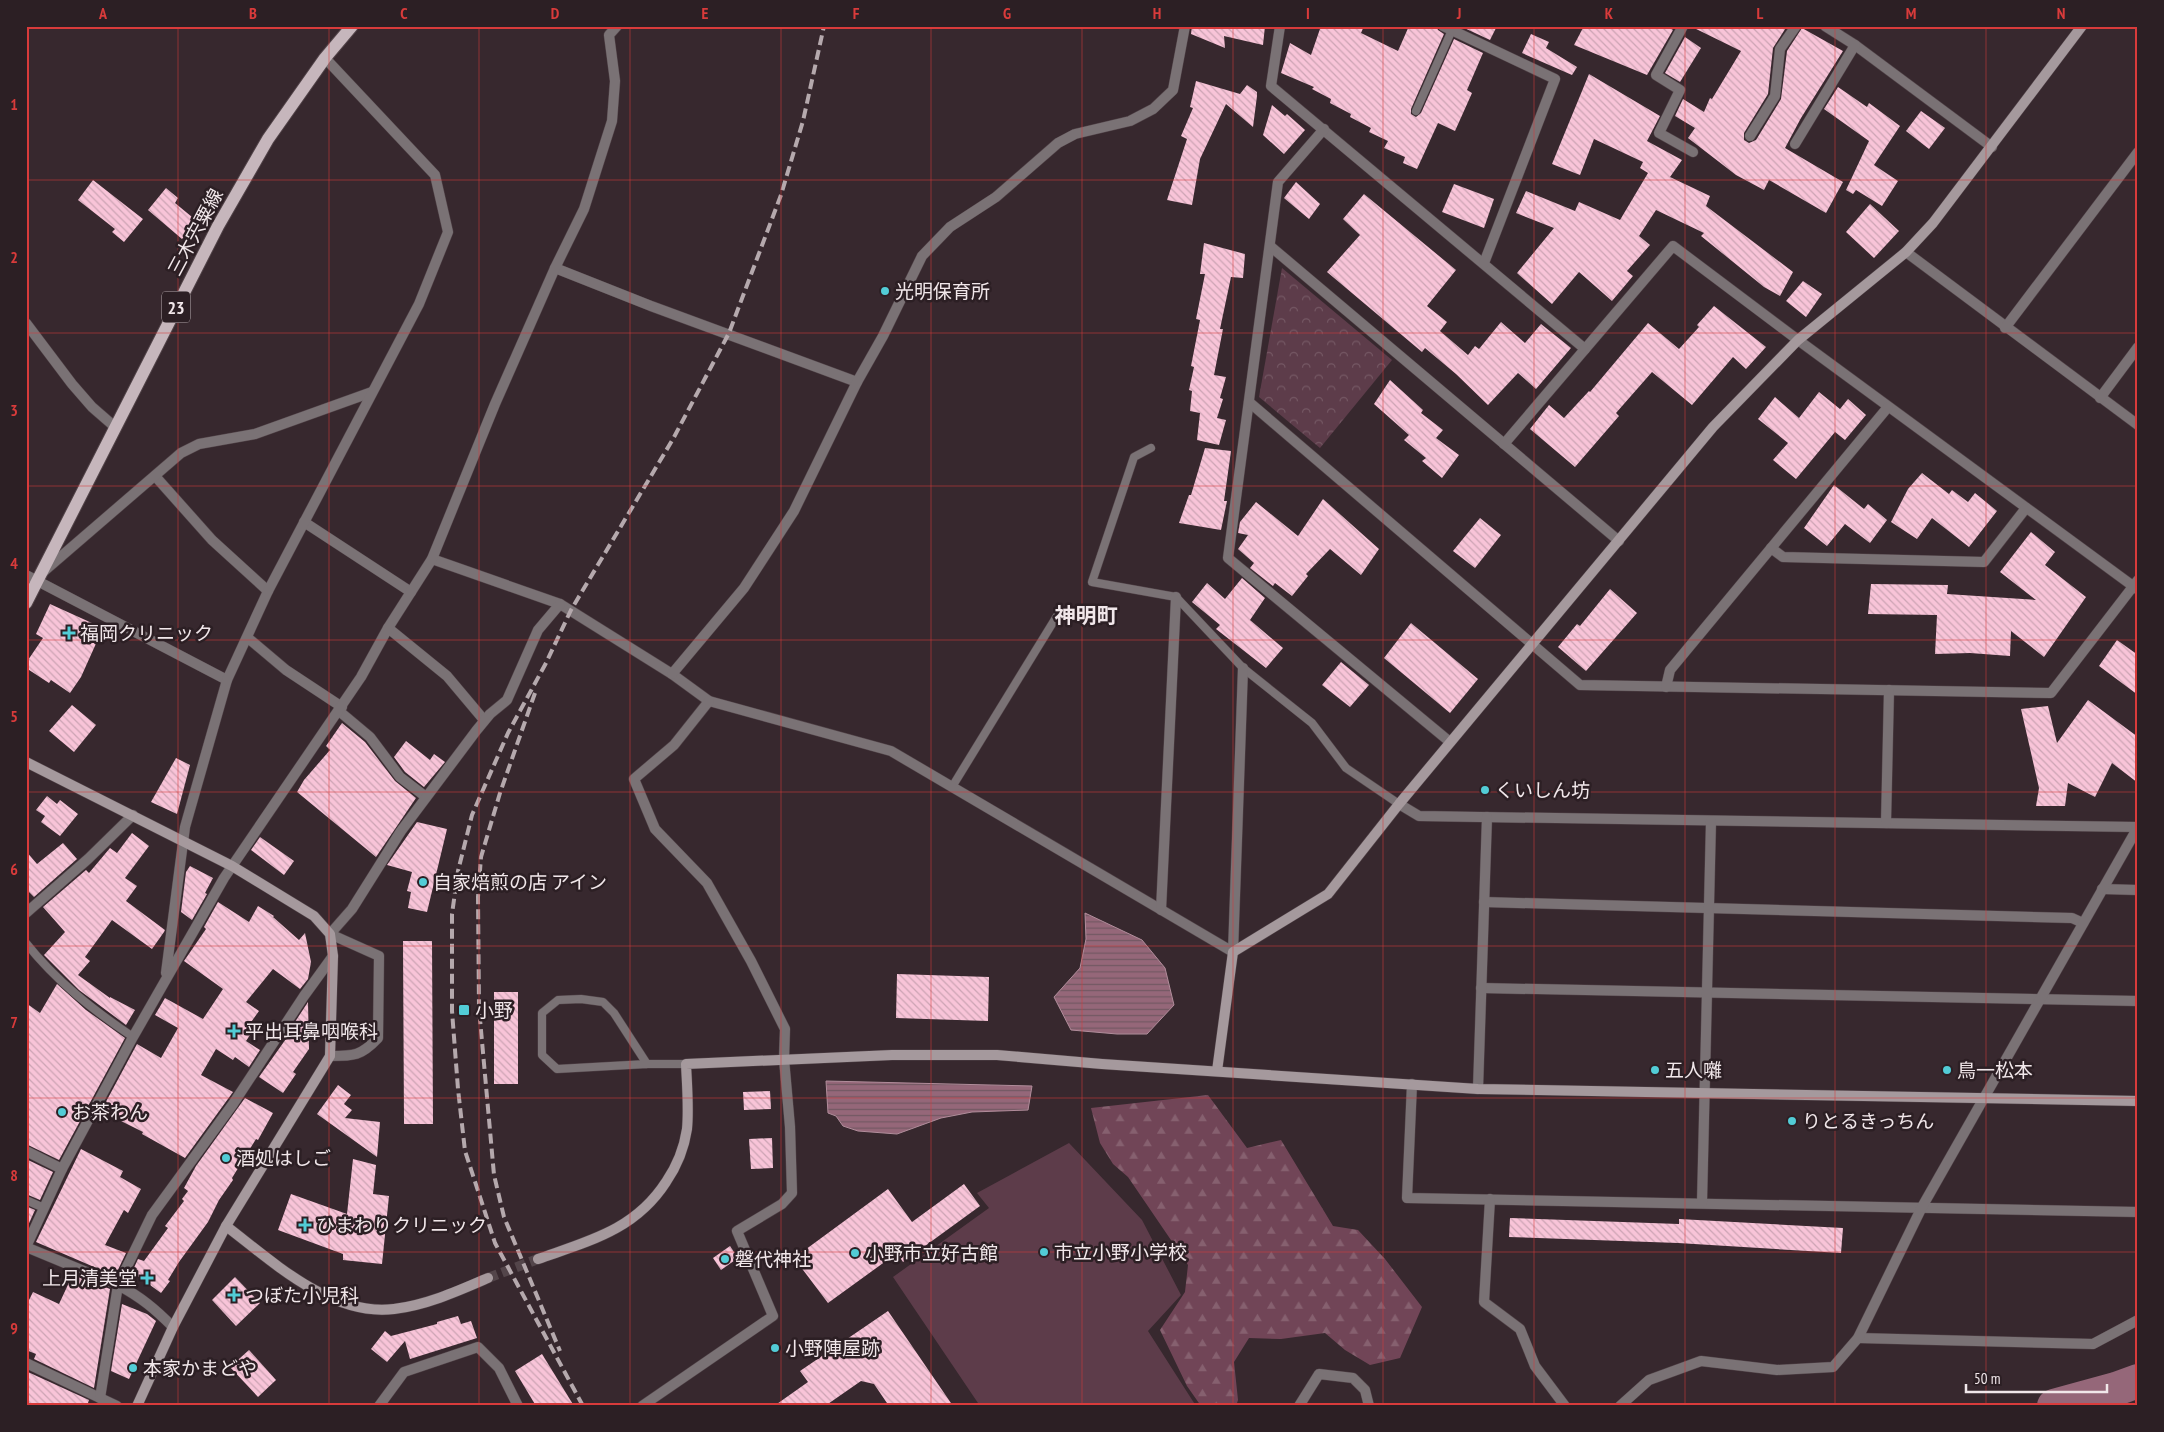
<svg xmlns="http://www.w3.org/2000/svg" width="2164" height="1432" font-family="'PT Sans Narrow','Noto Sans JP',sans-serif">
	<style>
		.forest { fill: url(#forest-firs) }
		.park { fill: url(#park-crowns) }
		.garden { fill: #5d3c4a }
		.water { fill: url(#water-rules); stroke: #b18d9b }
		.lines { fill: none; stroke-linecap: round; stroke-linejoin: round }
		.river { stroke: #956779; stroke-width: 34 }
		.building { fill: url(#building-back-hatch) }
		.secondary-tunnel { stroke: #53454a; stroke-width: 10; stroke-dasharray: 10 5; stroke-linecap: butt }
		.lane-casing { stroke: #514348; stroke-width: 9 }
		.street-casing { stroke: #514348; stroke-width: 11 }
		.secondary-casing { stroke: #514348; stroke-width: 11 }
		.primary-casing { stroke: #514348; stroke-width: 14 }
		.lane { stroke: #7a7275; stroke-width: 8 }
		.street { stroke: #7a7275; stroke-width: 10 }
		.secondary { stroke: #a5999d; stroke-width: 10 }
		.primary { stroke: #c6b6bc; stroke-width: 12 }
		.rail { stroke: #b5a9ad; stroke-width: 4; stroke-dasharray: 10 5; stroke-linecap: butt }
		.grid { fill: none; stroke: #d93b3b; stroke-width: 1; stroke-opacity: 0.55 }
		.poi-dot { fill: #52ccd6; stroke: #2c1f24; stroke-width: 2 }
		.labels { text-anchor: middle; dominant-baseline: central; stroke-width: 5; stroke-linejoin: round; paint-order: stroke }
		.shield { fill: #2c1f24; stroke: #b6abaf; stroke-width: 1 }
		.shield-label { font-size: 18px; font-weight: bold; fill: #f1e7ea }
		.street-label { font-size: 19px; fill: #f1e7ea; stroke: #2c1f24 }
		.poi-label { font-size: 19px; fill: #f1e7ea; stroke: #2c1f24; text-anchor: start }
		.quarter-label { font-size: 21px; font-weight: bold; fill: #f1e7ea; stroke: #2c1f24 }
		.neatline { fill: none; stroke: #d93b3b; stroke-width: 2 }
		.grid-label { font-size: 16px; text-anchor: middle; font-weight: bold; fill: #d93b3b }
	</style>
	<defs>
		<pattern id="forest-firs" width="22" height="20" patternUnits="userSpaceOnUse" patternTransform="scale(1.25)"><rect width="22" height="20" fill="#714557"/><path d="M5 1l3.5 6h-7zM16 11l3.5 6h-7z" fill="#86606f"/></pattern>
		<pattern id="park-crowns" width="20" height="18" patternUnits="userSpaceOnUse" patternTransform="scale(1.25)"><rect width="20" height="18" fill="#5d3c4a"/><path d="M2 6a3 3 0 1 1 6 0M12 15a3 3 0 1 1 6 0" fill="none" stroke="#755864"/></pattern>
		<pattern id="water-rules" width="6" height="5" patternUnits="userSpaceOnUse" patternTransform="scale(1.25)"><rect width="6" height="5" fill="#956779"/><path d="M0 2.5h6" fill="none" stroke="#725862"/></pattern>
		<pattern id="building-back-hatch" width="6" height="6" patternUnits="userSpaceOnUse" patternTransform="scale(1.25)"><rect width="6" height="6" fill="#f8c4d8"/><path d="M-1 5l2 2M0 0l6 6M5-1l2 2" fill="none" stroke="#cca4b4"/></pattern>
	</defs>
	<rect width="100%" height="100%" fill="#37282e"/>
	<path class="forest" d="M1208 1095 1247 1148 1281 1140 1333 1226 1358 1230 1385 1259 1422 1307 1400 1358 1370 1365 1345 1350 1325 1333 1281 1339 1249 1338 1234 1362 1238 1400 1236 1406H1201L1187 1386 1160 1330 1185 1292 1188 1265 1128 1177 1113 1164 1100 1143 1091 1108Z"/>
	<path class="park" d="M1282 268 1392 360 1320 448 1259 397Z"/>
	<path class="garden" d="M1069 1143 1142 1220 1181 1295 1148 1331 1196 1406H980L893 1277 989 1208 977 1193Z"/>
	<g class="water">
		<path d="M1085 913 1142 940 1165 968 1174 1005 1147 1034H1117L1071 1030 1054 997 1080 968 1086 939Z"/>
		<path d="M826 1081 1032 1086 1028 1110 972 1112 941 1118 897 1134 858 1131 843 1126 836 1116 828 1113Z"/>
	</g>
	<g class="lines">
		<path class="river" d="M2054 1406 2116 1389 2138 1381"/>
	</g>
	<g class="building">
		<path d="M1192 26H1265L1263 45 1224 36 1225 48 1191 34Z"/>
		<path d="M1321 26H1364L1361 33 1398 51 1409 26H1436L1438 30 1444 34 1411 109V114L1416 117 1421 113 1454 39 1483 53 1467 90 1472 93 1455 131 1438 123 1417 169 1403 163 1405 157 1384 148 1388 141 1369 132 1371 128 1350 117 1351 114 1330 103 1331 99 1312 89 1314 87 1281 73 1290 43 1311 55Z"/>
		<path d="M1460 26H1497L1490 40Z"/>
		<path d="M1584 26H1668L1673 30 1647 75 1574 45Z"/>
		<path d="M1690 26H1787L1773 48 1768 94 1744 133V140L1749 143 1756 140 1781 99 1787 51 1802 28 1843 51 1801 118 1785 148 1843 182 1826 213 1769 180 1764 190 1736 175 1688 138 1695 128 1675 116 1683 99 1704 112 1710 98 1712 99 1741 51Z"/>
		<path d="M1531 34 1549 42 1546 48 1577 67 1572 75 1522 53Z"/>
		<path d="M1685 37 1701 48 1680 82 1665 73Z"/>
		<path d="M1589 74 1660 116 1647 141 1682 160 1670 177 1710 196 1706 206 1793 272 1780 296 1764 287 1701 236 1704 233 1656 210 1639 236 1650 245 1627 271 1633 276 1612 301 1579 272 1552 304 1517 273 1554 228 1516 213 1526 191 1575 211 1579 202 1620 220 1648 173 1640 168 1643 162 1594 139 1580 175 1552 164Z"/>
		<path d="M1196 81 1240 94 1247 85 1257 92V96L1253 127 1226 104 1200 159 1192 205 1167 200 1187 139 1181 136 1193 108 1190 107Z"/>
		<path d="M1838 87 1867 107 1869 103 1900 126 1874 165 1898 181 1882 206 1856 190 1853 194 1846 190 1869 141 1824 109Z"/>
		<path d="M1272 105 1285 116 1287 114 1305 130 1284 154 1263 135Z"/>
		<path d="M1921 111 1945 128 1929 149 1906 131Z"/>
		<path d="M93 180 143 219 124 242 112 232 115 229 78 200Z"/>
		<path d="M1296 182 1320 204 1309 219 1284 198Z"/>
		<path d="M1454 184 1494 199 1484 228 1442 212Z"/>
		<path d="M166 188 178 198 175 203 192 217 190 220 195 223 182 239 148 210Z"/>
		<path d="M1364 194 1456 270 1427 306 1447 322 1440 331 1468 355 1475 346 1479 349 1501 322 1525 343 1541 324 1571 348 1536 389 1518 373 1488 405 1456 374 1425 348 1422 352 1327 272 1360 235 1343 219Z"/>
		<path d="M1870 204 1899 231 1874 258 1846 232Z"/>
		<path d="M1204 243 1245 254 1243 278 1231 277 1220 329H1223L1214 375 1226 377 1220 398 1223 399 1217 418 1226 420 1219 445 1197 440 1200 413 1190 411 1192 391 1189 390 1194 367 1191 366 1200 320 1196 319 1205 274H1200Z"/>
		<path d="M1803 281 1822 294 1806 317 1786 301Z"/>
		<path d="M1714 306 1766 347 1746 369 1733 357 1692 405 1652 372 1616 413 1619 416 1575 467 1530 429 1549 405 1564 418 1589 391 1590 392 1648 323 1679 349 1699 327 1697 325Z"/>
		<path d="M1390 380 1423 410 1421 413 1443 430 1436 438 1459 455 1442 478 1422 461 1426 458 1404 440 1409 435 1374 404Z"/>
		<path d="M1819 392 1840 409 1848 399 1866 415 1845 440 1835 432 1796 479 1773 460 1788 443 1758 419 1775 397 1799 418Z"/>
		<path d="M1205 448 1231 451 1224 501H1227L1221 530 1179 523 1189 495H1191Z"/>
		<path d="M1922 473 1949 494 1952 490 1968 502 1975 493 1997 511 1969 547 1932 518 1917 539 1891 522 1908 489Z"/>
		<path d="M1834 485 1864 509 1868 504 1887 520 1870 543 1845 524 1827 546 1804 528Z"/>
		<path d="M1323 499 1379 549 1361 575 1330 549 1306 574 1308 576 1292 596 1275 583 1273 586 1250 568 1254 563 1238 549 1248 535 1238 533 1240 522 1256 502 1298 536Z"/>
		<path d="M1480 518 1501 535 1475 568 1453 551Z"/>
		<path d="M2031 532 2055 552 2045 565 2086 597 2044 657 2011 631 2010 656 1970 653 1935 654 1937 615 1868 614 1871 584 1948 585 1947 594 2036 600 2000 572Z"/>
		<path d="M1242 578 1265 598 1250 620 1283 648 1266 668 1216 629 1220 625 1192 602 1207 583 1225 599Z"/>
		<path d="M1610 589 1637 613 1586 671 1558 647 1577 624 1580 626Z"/>
		<path d="M50 604 103 628 81 677 70 693 51 680 49 683 26 668V663L43 638 36 634Z"/>
		<path d="M1411 623 1478 679 1450 713 1384 658Z"/>
		<path d="M2117 640 2138 655V695L2099 666Z"/>
		<path d="M1341 662 1369 685 1350 707 1322 685Z"/>
		<path d="M2088 700 2138 737V783L2112 763 2095 797 2068 783 2065 806H2036L2039 788 2021 709 2048 706 2057 743Z"/>
		<path d="M72 705 96 725 74 752 49 731Z"/>
		<path d="M342 723 365 742 395 781 416 798 376 857 297 792 304 780 330 750 326 746Z"/>
		<path d="M406 741 430 760 434 754 445 762 424 787 405 772 394 757Z"/>
		<path d="M176 758 190 765 177 814 151 802Z"/>
		<path d="M47 796 57 804 60 800 78 814 60 836 41 822 45 816 36 810Z"/>
		<path d="M417 822 447 829 427 912 408 908 411 892 407 891 412 872 387 865Z"/>
		<path d="M132 833 149 846 125 878 137 886 126 901 165 930 164 932 152 949 112 920 85 957 90 961 78 975 110 998V997L135 1010 126 1025 79 990 44 955 65 932 43 907 86 870 89 873 110 848 117 853Z"/>
		<path d="M260 837 294 861 284 875 251 850Z"/>
		<path d="M63 843 77 859 34 897 26 889V851L37 864Z"/>
		<path d="M190 866 213 878 205 893 207 894 192 920 181 912 186 872Z"/>
		<path d="M218 902 249 922 258 906 274 916 273 917 299 940 305 933 311 962 308 979 300 989 273 969 246 1002 259 1011 244 1032 250 1035 246 1041 260 1050 249 1067 235 1057 233 1060 216 1049 201 1075 233 1092 185 1158 142 1134 143 1132 101 1111 137 1044 161 1058 178 1028 155 1015 165 998 203 1019 223 989 184 961 206 929 204 927Z"/>
		<path d="M403 941H432L433 1124H404Z"/>
		<path d="M897 974 989 977 988 1021 896 1018Z"/>
		<path d="M57 984 86 1010 125 1038 59 1160 26 1144V1003L40 1013Z"/>
		<rect x="494" y="992" width="24" height="92"/>
		<path d="M308 1002 309 1049 293 1072 296 1074 283 1093 259 1077 293 1029 291 1028Z"/>
		<path d="M338 1085 351 1095 344 1104 352 1110 345 1118 380 1122 377 1157 317 1114Z"/>
		<path d="M770 1091 771 1109 744 1110 743 1092Z"/>
		<path d="M245 1098 273 1113 258 1140 256 1139 232 1178 233 1180 219 1200 208 1222 179 1262 168 1280 170 1281 161 1293 132 1272 138 1259 144 1261 168 1228 165 1226 184 1201 182 1199 188 1191 184 1188 196 1166Z"/>
		<path d="M772 1138 773 1168 751 1169 749 1139Z"/>
		<path d="M81 1149 123 1171 120 1177 141 1189 128 1213 124 1210 105 1245 126 1253 115 1276 36 1242Z"/>
		<path d="M26 1159 53 1172 40 1200 26 1194Z"/>
		<path d="M353 1159 376 1165 373 1194 389 1196 382 1264 343 1260V1254L278 1230 291 1194 347 1214Z"/>
		<path d="M964 1184 980 1206 903 1262 897 1253 828 1303 794 1258 888 1189 912 1222Z"/>
		<path d="M26 1206 35 1210 26 1230Z"/>
		<path d="M1510 1218 1679 1224V1219L1843 1228 1841 1253 1678 1243 1509 1237Z"/>
		<path d="M730 1246 738 1258 721 1270 713 1258Z"/>
		<path d="M73 1274 110 1289 94 1388 34 1359 36 1354 26 1350V1306L33 1292 59 1304Z"/>
		<path d="M235 1277 260 1303 236 1326 212 1300Z"/>
		<path d="M122 1304 147 1314 156 1321 129 1379 111 1371Z"/>
		<path d="M888 1311 953 1406H889L874 1384 861 1381 825 1406H774L808 1382 800 1371Z"/>
		<path d="M458 1316 461 1324 471 1321 477 1338 410 1359 405 1341 387 1362 371 1349 385 1331 391 1336 437 1324V1322Z"/>
		<path d="M249 1350 276 1380 258 1397 230 1367Z"/>
		<path d="M542 1354 574 1406H536L515 1371Z"/>
		<path d="M28 1372 89 1400 87 1406H26V1376Z"/>
	</g>
	<g class="lines">
		<path class="secondary-tunnel" d="M488 1278 538 1259"/>
		<g class="lane-casing">
			<g id="lane">
				<path d="M1416 111 1452 30"/>
				<path d="M1151 448 1134 457 1092 582 1176 597 1243 668 1312 723 1346 768 1399 804"/>
				<path d="M952 787 1060 611"/>
				<path d="M26 943C56 981 93 1010 133 1037"/>
				<path d="M647 1064 614 1013 603 1002 581 999 558 1000 542 1013V1055L557 1069 647 1064H686"/>
				<path d="M26 1200 44 1208"/>
			</g>
		</g>
		<g class="street-casing">
			<g id="street">
				<path d="M1280 26 1271 86 1585 349"/>
				<path d="M1443 26 1555 79 1484 263"/>
				<path d="M1683 26 1656 75 1680 90 1659 133 1693 152"/>
				<path d="M1825 26 1855 45 1992 147"/>
				<path d="M1324 129 1278 182 1228 558 1450 742"/>
				<path d="M1750 136 1775 96 1780 49 1796 26"/>
				<path d="M1795 144 1855 45"/>
				<path d="M1270 246 1619 541"/>
				<path d="M1906 252 2138 425"/>
				<path d="M555 268 651 306 857 382"/>
				<path d="M26 323 72 384 92 407 115 427"/>
				<path d="M2005 328 2138 152"/>
				<path d="M2100 398 2138 347"/>
				<path d="M1249 402 1580 685 2051 693 2138 580"/>
				<path d="M1504 444 1673 246 1798 340 2137 589"/>
				<path d="M155 476 212 540 268 591"/>
				<path d="M304 522 411 592"/>
				<path d="M1771 548 1783 557 1984 562 2026 508"/>
				<path d="M432 559 560 604 672 674 709 701 891 751 1233 952 1243 668"/>
				<path d="M43 572 181 453 199 444 255 434 372 392"/>
				<path d="M26 575 227 680"/>
				<path d="M388 628 447 676 484 720"/>
				<path d="M248 638 286 670 342 707"/>
				<path d="M672 674 744 588 794 511 857 382 883 336 922 256 950 227 996 197 1058 143 1075 134 1130 121 1153 109 1173 90 1185 26"/>
				<path d="M1666 687 1670 670 1888 407"/>
				<path d="M339 711 370 737 400 777 426 797"/>
				<path d="M1399 804 1419 816 2138 827"/>
				<path d="M1886 823 1889 690"/>
				<path d="M2102 889 2138 890"/>
				<path d="M1484 902 2072 918 2083 923"/>
				<path d="M1161 910 1176 597"/>
				<path d="M26 913 88 859 133 815"/>
				<path d="M166 973 185 827 227 680 268 591 419 304 448 232 435 175 325 58"/>
				<path d="M1481 988 2138 1001"/>
				<path d="M330 1056C354 1056 361 1056 378 1038L379 956 330 934 352 909 401 831 476 731 490 714 507 700 538 630 560 604"/>
				<path d="M1412 1084 1407 1198 2138 1212"/>
				<path d="M1478 1089 1487 817"/>
				<path d="M26 1151 62 1169"/>
				<path d="M1490 1199 1484 1302 1520 1329 1535 1366 1565 1406"/>
				<path d="M1702 1203 1711 821"/>
				<path d="M26 1247 62 1169 133 1037 224 878 361 677 388 628 432 559 495 404 555 268 584 209 612 121 615 81 609 35 617 26"/>
				<path d="M26 1247 118 1285C141 1297 155 1309 173 1327"/>
				<path d="M1858 1338 2093 1344 2138 1320"/>
				<path d="M26 1363 117 1406"/>
				<path d="M100 1398 118 1285 152 1215 233 1104 304 996 333 956"/>
				<path d="M379 1406 404 1372 478 1347 499 1368 518 1406"/>
				<path d="M642 1406 773 1316 737 1231 782 1204 792 1193 790 1127 784 1059 785 1029 751 961 707 883 655 829 634 779 674 745 709 701"/>
				<path d="M1299 1406 1319 1374 1353 1378 1365 1390 1369 1406"/>
				<path d="M1620 1406 1649 1380 1701 1361 1777 1370 1833 1367 1858 1338 1922 1207 2138 827"/>
			</g>
		</g>
		<g class="secondary-casing">
			<g id="secondary">
				<path d="M26 762 232 866 314 916 330 934 333 956 330 1056 226 1226 173 1327 137 1406"/>
				<path d="M1217 1071 1233 952 1328 894 1399 804 1713 427 1798 340 1906 252 1933 223 2082 26"/>
				<path d="M226 1226C272 1261 331 1317 394 1309 427 1305 458 1291 488 1278"/>
				<path d="M538 1259C589 1241 635 1230 666 1182 677 1166 684 1149 687 1129 689 1108 687 1086 686 1064L892 1055H997L1102 1064 1478 1089 2138 1101"/>
			</g>
		</g>
		<g class="primary-casing">
			<path id="primary" d="M26 603 218 226 268 139 325 58 352 26"/>
		</g>
		<use href="#lane" class="lane"/>
		<use href="#street" class="street"/>
		<use href="#secondary" class="secondary"/>
		<use href="#primary" class="primary"/>
		<g class="rail">
			<path d="M535 693 500 793 481 857 478 897 479 1008 494 1175 504 1217 560 1351"/>
			<path d="M583 1406 495 1243 465 1151 458 1089 452 1011V914L458 871 472 815 508 733 546 663 571 610 673 439 729 333 781 195 803 121 824 26"/>
		</g>
	</g>
	<path class="grid" d="M178 26V1406M329 26V1406M479 26V1406M630 26V1406M781 26V1406M931 26V1406M1082 26V1406M1233 26V1406M1383 26V1406M1534 26V1406M1685 26V1406M1835 26V1406M1986 26V1406M26 180H2138M26 333H2138M26 486H2138M26 640H2138M26 792H2138M26 946H2138M26 1098H2138M26 1252H2138"/>
	<g class="poi-dot">
		<circle cx="885" cy="291" r="5"/>
		<path d="M66.5 625.5h5v5h5v5h-5v5h-5v-5h-5v-5h5z"/>
		<circle cx="1485" cy="790" r="5"/>
		<circle cx="423" cy="882" r="5"/>
		<rect x="458" y="1004" width="12" height="12" rx="2.5"/>
		<path d="M231.5 1023.5h5v5h5v5h-5v5h-5v-5h-5v-5h5z"/>
		<circle cx="1655" cy="1070" r="5"/>
		<circle cx="1947" cy="1070" r="5"/>
		<circle cx="62" cy="1112" r="5"/>
		<circle cx="1792" cy="1121" r="5"/>
		<circle cx="226" cy="1158" r="5"/>
		<path d="M302.5 1217.5h5v5h5v5h-5v5h-5v-5h-5v-5h5z"/>
		<circle cx="1044" cy="1252" r="5"/>
		<circle cx="855" cy="1253" r="5"/>
		<circle cx="725" cy="1259" r="5"/>
		<path d="M144.5 1270.5h5v5h5v5h-5v5h-5v-5h-5v-5h5z"/>
		<path d="M231.5 1287.5h5v5h5v5h-5v5h-5v-5h-5v-5h5z"/>
		<circle cx="775" cy="1348" r="5"/>
		<circle cx="133" cy="1368" r="5"/>
	</g>
	<g class="labels">
		<rect class="shield" x="162" y="291.5" width="28" height="31" rx="4"/>
		<g class="shield-label">
			<text x="176" y="307">23</text>
		</g>
		<g class="street-label">
			<text transform="translate(195 232) rotate(-62)">三木宍粟線</text>
		</g>
		<g class="poi-label">
			<text x="895" y="291">光明保育所</text>
			<text x="80" y="633">福岡クリニック</text>
			<text x="1495" y="790">くいしん坊</text>
			<text x="433" y="882">自家焙煎の店 アイン</text>
			<text x="475" y="1010">小野</text>
			<text x="245" y="1031">平出耳鼻咽喉科</text>
			<text x="1665" y="1070">五人囃</text>
			<text x="1957" y="1070">鳥一松本</text>
			<text x="72" y="1112">お茶わん</text>
			<text x="1802" y="1121">りとるきっちん</text>
			<text x="236" y="1158">酒処はしご</text>
			<text x="316" y="1225">ひまわりクリニック</text>
			<text x="1054" y="1252">市立小野小学校</text>
			<text x="865" y="1253">小野市立好古館</text>
			<text x="735" y="1259">磐代神社</text>
			<text x="137" y="1278" text-anchor="end">上月清美堂</text>
			<text x="245" y="1295">つぼた小児科</text>
			<text x="785" y="1348">小野陣屋跡</text>
			<text x="143" y="1368">本家かまどや</text>
		</g>
		<g class="quarter-label">
			<text x="1086" y="615">神明町</text>
		</g>
	</g>
	<rect width="2164" height="1432" fill="none" stroke="#2c1f24" stroke-width="55"/>
	<path d="M1966 1384v8h141v-8" fill="none" stroke="#f1e7ea" stroke-width="2.5"/>
	<text x="1974" y="1384" font-size="15" fill="#f1e7ea" stroke="#2c1f24" stroke-width="4" paint-order="stroke">50 m</text>
	<rect x="28" y="28" width="2108" height="1376" class="neatline"/>
	<g class="grid-label">
		<text x="103" y="19">A</text>
		<text x="253" y="19">B</text>
		<text x="404" y="19">C</text>
		<text x="555" y="19">D</text>
		<text x="705" y="19">E</text>
		<text x="856" y="19">F</text>
		<text x="1007" y="19">G</text>
		<text x="1157" y="19">H</text>
		<text x="1308" y="19">I</text>
		<text x="1459" y="19">J</text>
		<text x="1609" y="19">K</text>
		<text x="1760" y="19">L</text>
		<text x="1911" y="19">M</text>
		<text x="2061" y="19">N</text>
		<text x="14" y="110">1</text>
		<text x="14" y="263">2</text>
		<text x="14" y="416">3</text>
		<text x="14" y="569">4</text>
		<text x="14" y="722">5</text>
		<text x="14" y="875">6</text>
		<text x="14" y="1028">7</text>
		<text x="14" y="1181">8</text>
		<text x="14" y="1334">9</text>
	</g>
</svg>
